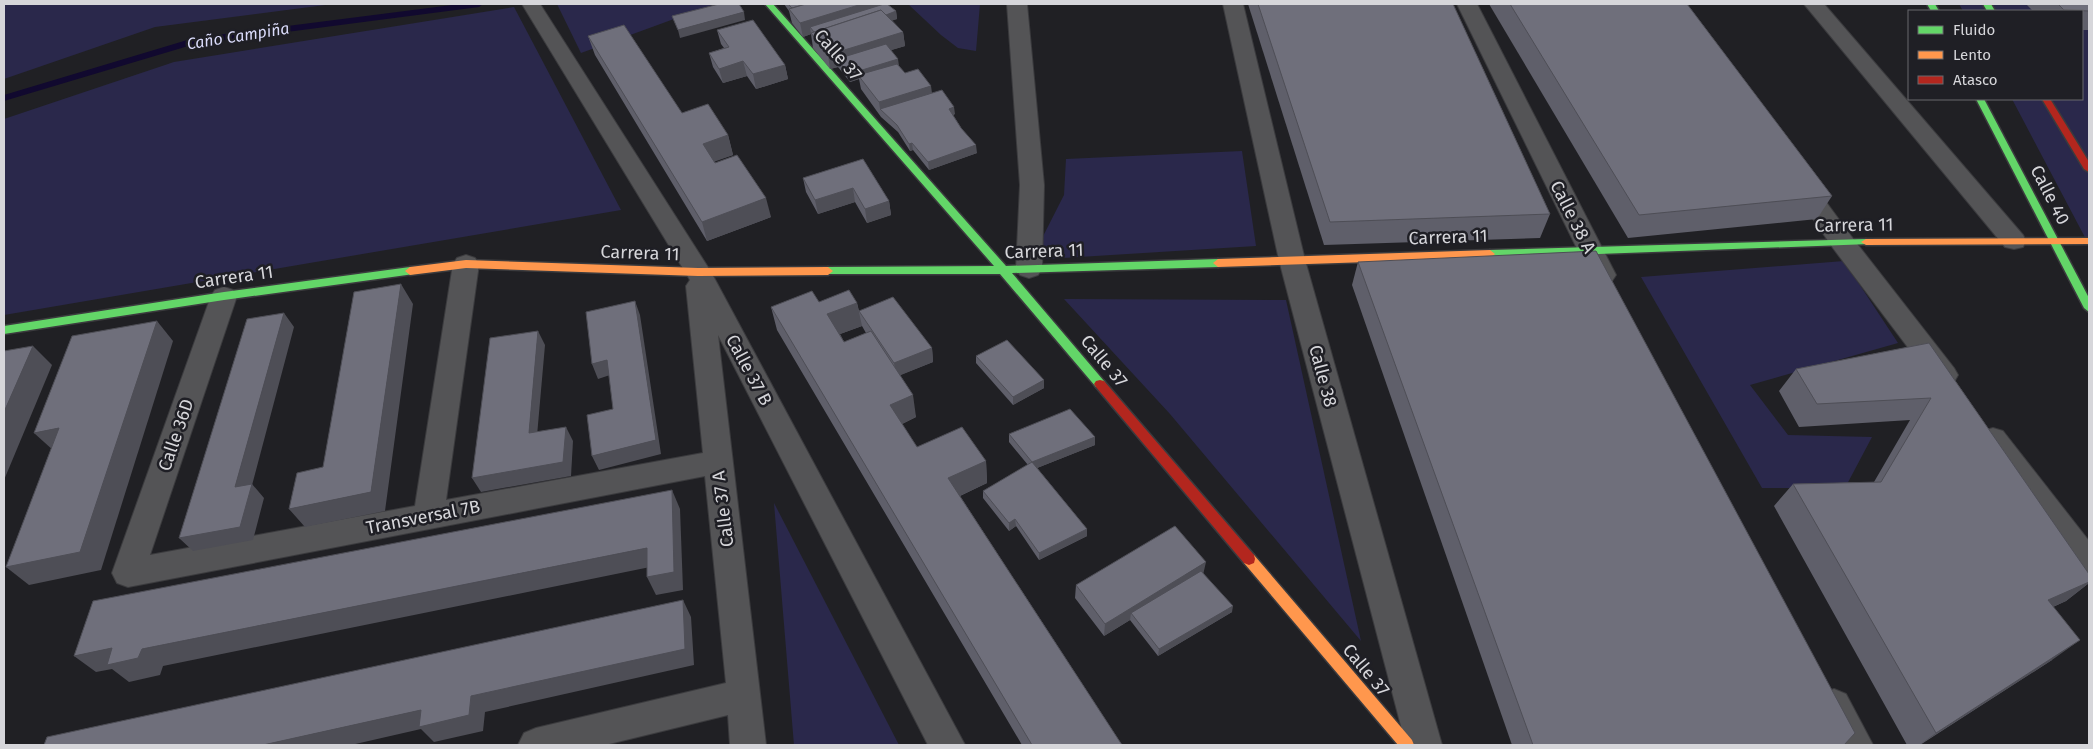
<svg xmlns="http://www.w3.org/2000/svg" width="2093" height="749" font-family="'Fira Sans',sans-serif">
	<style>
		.green { fill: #2a284b }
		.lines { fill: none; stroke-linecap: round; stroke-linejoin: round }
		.stream { fill: #11092f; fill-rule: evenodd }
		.street-casing { stroke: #3b3b3e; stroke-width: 2 }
		.fast-casing { stroke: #3b3b3e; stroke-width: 3 }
		.slow-casing { stroke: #3b3b3e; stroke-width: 3 }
		.jam-casing { stroke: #3b3b3e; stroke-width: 3 }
		.street { fill: #545456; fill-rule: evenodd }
		.fast { fill: #63d668; fill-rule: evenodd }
		.slow { fill: #ff974d; fill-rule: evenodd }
		.jam { fill: #b3261e; fill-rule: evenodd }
		.wall { fill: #5f5f6a; fill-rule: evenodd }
		.shaded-wall { fill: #4e4e56 }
		.building { fill: #6f6f7b; stroke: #4e4e56 }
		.labels { text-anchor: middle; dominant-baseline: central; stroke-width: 5; stroke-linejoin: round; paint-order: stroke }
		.far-water-label { font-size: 16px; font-style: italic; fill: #dbdcfb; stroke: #1f1f25 }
		.street-label { font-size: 18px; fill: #d6d6da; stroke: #1f1f25 }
	</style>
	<rect width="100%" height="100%" fill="#202024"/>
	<g class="green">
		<path d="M4 4H333L155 27 4 79Z"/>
		<path d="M557 4H715L581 53Z"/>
		<path d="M908 4H980L976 51 958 48 941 35Z"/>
		<path d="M1959 4H2089V245L2012 99H2082V11H1963Z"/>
		<path d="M514 7 621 210 4 315V119L174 62Z"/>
		<path d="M1242 151 1256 246 1031 260 1064 195 1066 159Z"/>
		<path d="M1844 261 1898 343 1750 385 1788 435 1872 437 1845 488H1762L1641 277Z"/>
		<path d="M1064 299 1286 300 1361 641 1170 414Z"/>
		<path d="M774 503 899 745H794Z"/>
	</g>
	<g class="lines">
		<path class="stream" d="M460 4H483L479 7 195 44 4 101V95L194 38Z"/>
		<g class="street-casing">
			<g id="street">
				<path d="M522 4H540L711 272 965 745H928L718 335 766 745H730L728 715 605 745H518L524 733 536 728 726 683 705 476 128 587 117 583 112 573 211 296 215 290 224 287 233 290 237 296 150 555 415 506 453 264 457 258 466 255 475 258 479 264 446 500 703 453 686 286 690 280Z"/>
				<path d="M1007 4H1027L1044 185 1042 269 1038 275 1029 278 1020 275 1016 269 1020 185Z"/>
				<path d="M1223 4H1243L1305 260 1442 745H1406L1279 260Z"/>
				<path d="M1457 4H1477L1616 275 1612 281 1603 284 1594 281 1590 275Z"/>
				<path d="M1804 4H1824L2023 235 2026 241 2023 247 2014 249 2005 247Z"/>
				<path d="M1799 173 1807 176 1851 236 1954 368 1958 375 1954 382 1944 385 1934 382 1833 248 1787 181 1791 176Z"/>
				<path d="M1993 428 2003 431 2089 541V577L2078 574 1983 447 1979 439 1983 431Z"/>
				<path d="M1834 689 1846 694 1873 745H1837L1817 705 1822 694Z"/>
			</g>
		</g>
		<g class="fast-casing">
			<g id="fast">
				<path d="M765 4H773L1006 266 1218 259 1223 263 1218 267 1012 273 1104 381 1106 384 1104 387H1096L1000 274H824L823 271 828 267 994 266Z"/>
				<path d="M1927 4H1935L1939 11H1931Z"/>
				<path d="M1983 4H1991L1995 11H1987Z"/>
				<path d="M1976 99H1984L2089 298V312L2084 308Z"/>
				<path d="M1866 239 1871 242 1870 244 1490 258 1485 254 1490 250Z"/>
				<path d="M410 267 414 268 415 271 414 274 224 300 4 334V326L224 292Z"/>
			</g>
		</g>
		<g class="slow-casing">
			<g id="slow">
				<path d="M2089 238V244L1866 245 1861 242 1866 239Z"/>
				<path d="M1490 250 1495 254 1490 258 1218 267 1213 263 1218 259Z"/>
				<path d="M466 260 698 268 828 267 833 271 828 275 698 276 466 268 410 275 405 271 410 267Z"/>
				<path d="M1249 553 1254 555 1412 740 1414 745H1398L1244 563 1243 559 1244 555Z"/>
			</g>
		</g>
		<g class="jam-casing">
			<g id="jam">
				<path d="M2042 99H2050L2089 162V172L2084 169Z"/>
				<path d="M1100 380 1104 381 1254 555 1255 559 1254 563 1249 565 1244 563 1096 387 1094 384 1096 381Z"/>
			</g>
		</g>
		<use href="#street" class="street"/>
		<use href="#fast" class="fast"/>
		<use href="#slow" class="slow"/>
		<use href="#jam" class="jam"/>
	</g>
	<g class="wall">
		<path d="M784 4H887L896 11 897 19 892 20 903 32 905 46 891 50 899 66 905 73 932 93 955 114 953 115 977 153 929 170 913 150 910 151 898 132 881 117 861 89 859 79 850 82 838 67 830 69 813 48 811 34 803 37 792 23 789 11Z"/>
		<path d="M1248 4H1453L1550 214 1540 238 1324 245Z"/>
		<path d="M1489 4H1687L1832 196 1817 219 1628 238Z"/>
		<path d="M2026 4H2089V30H2082V11H2033Z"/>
		<path d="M717 30 785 65 788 79 756 89 747 76 723 83 713 67 709 53 724 48 721 44Z"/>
		<path d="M588 36 682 113 728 135 733 155 714 161 771 217 707 241 595 55Z"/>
		<path d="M863 159 889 201 891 215 867 223 855 202 818 214 806 192 803 178Z"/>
		<path d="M1358 262 1844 745H1512L1352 285Z"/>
		<path d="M819 302 857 303 859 311 932 348 933 362 900 375 916 417 902 424 917 447 986 461 987 483 960 496 1122 745H1022L777 330 771 307ZM862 326 866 333 844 342 840 334Z"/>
		<path d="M1929 343 2089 574V583L2066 601 2053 607 2052 660 1920 745H1907L1774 506 1793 484 1874 482 1910 420 1799 427 1779 391 1796 369Z"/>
		<path d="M976 356 1044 388 1013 405 976 363Z"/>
		<path d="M1009 434 1095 437V445L1037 468 1087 529V536L1039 560 1016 526 1009 531 983 498V491L1028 465 1009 442Z"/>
		<path d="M1203 573 1232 612 1158 656 1130 620 1104 636 1075 598 1076 585Z"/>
	</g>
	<g class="shaded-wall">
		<path d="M862 4H886L810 27 811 34 803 37 800 23Z"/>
		<path d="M896 11 897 19 820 45 818 38Z"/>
		<path d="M744 12 745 20 680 38 678 30Z"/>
		<path d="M903 32 905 46 842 65 837 59 838 67 830 69 828 55Z"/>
		<path d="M898 59 899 66 858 75 859 79 850 82 849 74Z"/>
		<path d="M743 61 747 76 723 83 719 69Z"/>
		<path d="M785 65 788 79 756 89 753 74Z"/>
		<path d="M931 86 933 100 880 109 879 102Z"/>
		<path d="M954 107 955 114 949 116V109Z"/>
		<path d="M728 135 733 155 708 164 703 144Z"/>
		<path d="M912 143 913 150 910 151 909 144Z"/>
		<path d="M976 145 977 153 929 170 928 162Z"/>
		<path d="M853 188 855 202 818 214 815 200Z"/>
		<path d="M766 198 771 217 707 241 702 222Z"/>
		<path d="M889 201 891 215 867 223 865 209Z"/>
		<path d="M401 284 413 304 385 511 305 527 289 509 371 492Z"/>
		<path d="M635 301 640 315 661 454 599 470 592 456 656 440Z"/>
		<path d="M857 303 862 326 832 337 827 314Z"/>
		<path d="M284 313 294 327 251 489 252 484 264 498 253 540 193 551 179 538 235 487Z"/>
		<path d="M157 321 173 341 101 570 29 585 6 567Z"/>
		<path d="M538 331 545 345 536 447 529 433Z"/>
		<path d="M33 346 52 365 4 480V412Z"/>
		<path d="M932 348 933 362 896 377 894 363Z"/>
		<path d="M607 360 613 374 598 379 592 364Z"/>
		<path d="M1044 380V388L1013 405V397Z"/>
		<path d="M913 395 916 417 894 428 890 405Z"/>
		<path d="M566 427 573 441 571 476 481 492 472 478Z"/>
		<path d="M59 428 54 451 34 433Z"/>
		<path d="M1095 437V445L1032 470V462Z"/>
		<path d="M986 461 987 483 951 500 948 478Z"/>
		<path d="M672 490 680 509 683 590 656 595 647 577Z"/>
		<path d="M1015 519 1016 526 1009 531V523Z"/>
		<path d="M1087 529V536L1039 560V553Z"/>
		<path d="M647 548 655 566 163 666 160 675 129 682 112 669 96 672 74 656 112 648 142 649Z"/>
		<path d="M1206 562 1203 575 1131 613 1130 620 1104 636 1105 624Z"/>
		<path d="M2089 582V583L2066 601 2021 621 2048 600Z"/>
		<path d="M683 600 691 617 694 665 485 712 483 731 434 742 421 729 351 745H263L421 710 471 696Z"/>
		<path d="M1233 606 1232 612 1158 656 1159 649Z"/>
		<path d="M2080 640 2052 660 1919 745 1936 733Z"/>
	</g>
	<g class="building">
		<path d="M719 4H739L744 12 678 30 672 16Z"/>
		<path d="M788 4H806L792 8Z"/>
		<path d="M806 4H862L800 23 789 9Z"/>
		<path d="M884 4H887L896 11 886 15 881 10 814 32 810 27Z"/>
		<path d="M1258 4H1453L1550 214 1330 222Z"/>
		<path d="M1510 4H1687L1832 196 1639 215Z"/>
		<path d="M2058 4H2089V11L2064 10Z"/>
		<path d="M881 10 903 32 828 55 811 33Z"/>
		<path d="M753 20 785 65 753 74 743 61 719 69 709 53 729 47 717 30Z"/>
		<path d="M624 25 682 113 708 104 728 135 703 144 715 163 737 155 766 198 702 222 588 36Z"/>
		<path d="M886 44 898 59 849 74 837 59Z"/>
		<path d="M897 64 905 73 918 69 931 86 879 102 858 75Z"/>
		<path d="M942 90 954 107 949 109 961 128 976 145 928 162 912 143 909 144 897 125 880 109Z"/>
		<path d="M863 159 889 201 865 209 853 188 815 200 803 178Z"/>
		<path d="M1596 251 1855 733 1844 745H1533L1358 262Z"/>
		<path d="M401 284 371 492 289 509 297 473 323 467 354 292Z"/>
		<path d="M849 290 857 303 827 314 844 342 871 331 913 395 890 405 917 447 962 427 986 461 948 478 1122 745H1032L771 307 812 291 819 302Z"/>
		<path d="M893 297 932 348 894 363 859 311Z"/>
		<path d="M635 301 656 440 592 456 587 415 613 409 607 360 592 364 586 312Z"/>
		<path d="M284 313 235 487 252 484 240 527 179 538 247 319Z"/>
		<path d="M157 321 80 552 6 567 59 428 34 433 72 336Z"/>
		<path d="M538 331 529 433 566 427 563 462 472 478 490 338Z"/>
		<path d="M1007 340 1044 380 1013 397 976 356Z"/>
		<path d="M1929 343 2089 574V582L2048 600 2080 640 1936 733 1793 484 1881 482 1931 398 1817 404 1796 369Z"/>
		<path d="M33 346 4 412V351Z"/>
		<path d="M1070 409 1095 437 1032 462 1009 434Z"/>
		<path d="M1032 462 1087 529 1039 553 1015 519 1009 523 983 491Z"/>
		<path d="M672 490 674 572 647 577V548L142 649 138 658 107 665 112 648 74 656 93 601Z"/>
		<path d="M1175 526 1206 562 1105 624 1076 585Z"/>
		<path d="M1201 571 1233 606 1159 649 1131 613Z"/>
		<path d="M683 600 685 649 471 696 469 715 419 727 421 710 263 745H44L47 737Z"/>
	</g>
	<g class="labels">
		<g class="far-water-label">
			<text transform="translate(238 36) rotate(-9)">Caño Campiña</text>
		</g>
		<g class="street-label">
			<text transform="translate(838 55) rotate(49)">Calle 37</text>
			<text transform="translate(2050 195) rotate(63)">Calle 40</text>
			<text transform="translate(1573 217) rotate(63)">Calle 38 A</text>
			<text transform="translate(1854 225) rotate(-1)">Carrera 11</text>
			<text transform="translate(1448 237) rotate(-2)">Carrera 11</text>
			<text transform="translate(1044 251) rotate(-2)">Carrera 11</text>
			<text transform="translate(640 253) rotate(2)">Carrera 11</text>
			<text transform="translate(234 277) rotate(-8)">Carrera 11</text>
			<text transform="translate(1104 361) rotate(50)">Calle 37</text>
			<text transform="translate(749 370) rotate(62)">Calle 37 B</text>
			<text transform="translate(1323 376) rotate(75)">Calle 38</text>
			<text transform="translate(176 435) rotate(-71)">Calle 36D</text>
			<text transform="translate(723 509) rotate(-97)">Calle 37 A</text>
			<text transform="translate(423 517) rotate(-11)">Transversal 7B</text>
			<text transform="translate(1366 670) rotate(50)">Calle 37</text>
		</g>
	</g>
	<rect width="2093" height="749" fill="none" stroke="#d6d6da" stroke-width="10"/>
	<rect x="1908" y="10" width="175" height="90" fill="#1f1f25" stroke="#68686d"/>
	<rect x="1918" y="26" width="25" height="8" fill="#63d668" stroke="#68686d"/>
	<text x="1953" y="35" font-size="15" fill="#d6d6da">Fluido</text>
	<rect x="1918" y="51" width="25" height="8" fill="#ff974d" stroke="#68686d"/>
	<text x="1953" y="60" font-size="15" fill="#d6d6da">Lento</text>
	<rect x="1918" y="76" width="25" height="8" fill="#b3261e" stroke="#68686d"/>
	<text x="1953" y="85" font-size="15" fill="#d6d6da">Atasco</text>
</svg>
